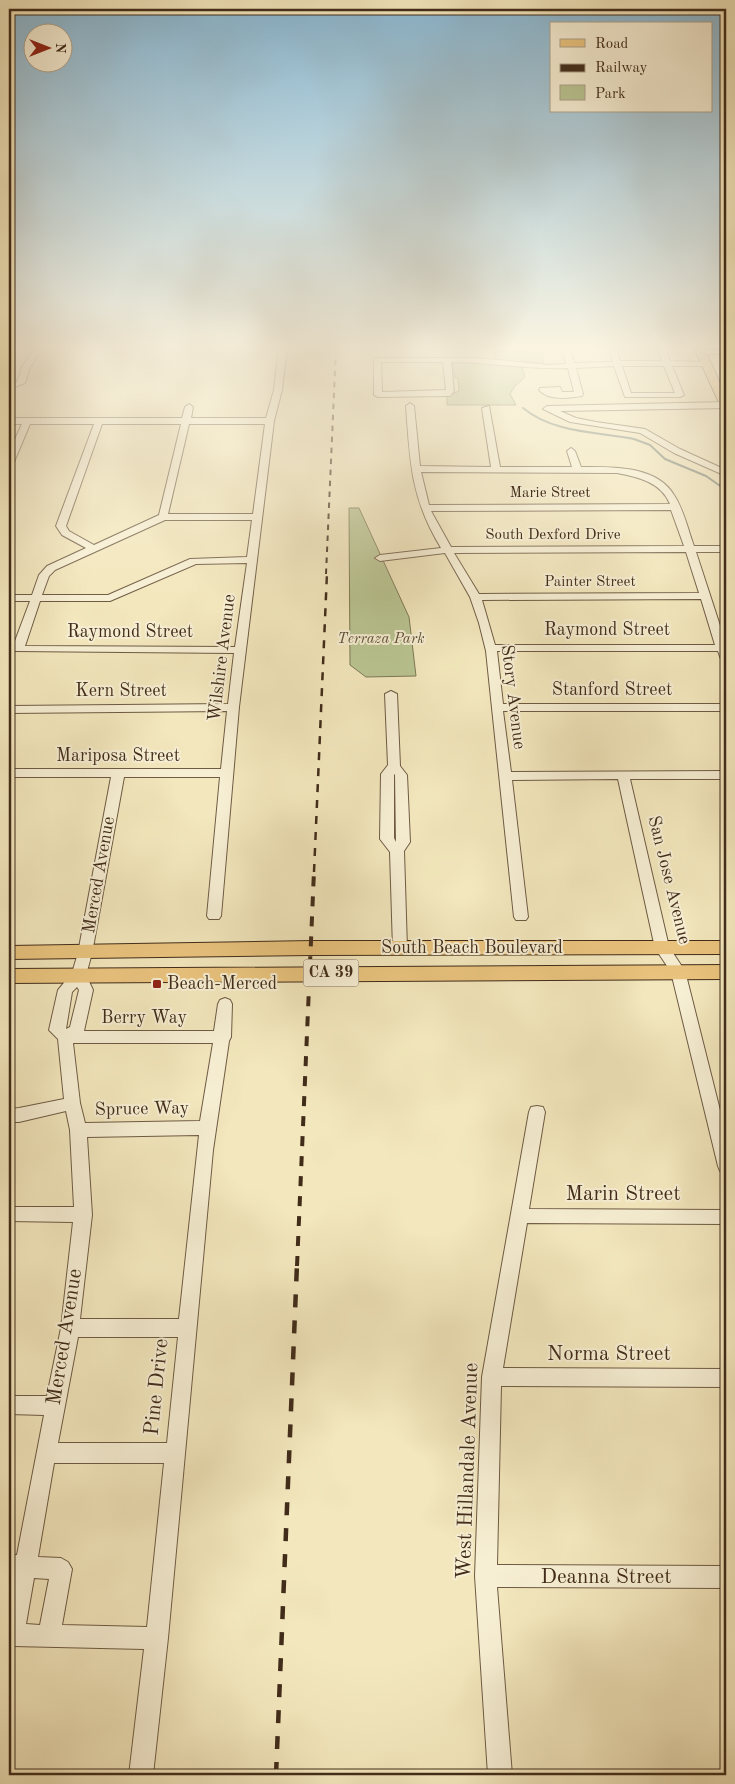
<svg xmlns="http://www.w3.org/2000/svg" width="735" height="1784" font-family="'Old Standard TT',serif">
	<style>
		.green { fill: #b9c592; stroke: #7d7856 }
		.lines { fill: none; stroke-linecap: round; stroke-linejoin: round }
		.stream { stroke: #788477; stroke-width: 2 }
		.minor-casing { stroke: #6e5b43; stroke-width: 2 }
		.major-casing { stroke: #412c1a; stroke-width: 2 }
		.minor { fill: #f7efd4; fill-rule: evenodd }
		.major { fill: #eac47e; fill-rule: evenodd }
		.rail-far3 { stroke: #412c1a; stroke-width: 2; stroke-dasharray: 5.5 5.5; stroke-linecap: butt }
		.rail-far2 { stroke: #412c1a; stroke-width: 2.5; stroke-dasharray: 8 8; stroke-linecap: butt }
		.rail-far1 { stroke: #412c1a; stroke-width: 4; stroke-dasharray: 10 10; stroke-linecap: butt }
		.rail { stroke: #412c1a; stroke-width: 4.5; stroke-dasharray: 13 13; stroke-linecap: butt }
		.poi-dot { fill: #8f2418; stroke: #f7efd4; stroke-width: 2 }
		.labels { text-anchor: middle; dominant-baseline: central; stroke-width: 4; stroke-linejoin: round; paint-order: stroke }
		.far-street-label { font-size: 15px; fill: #412c1a; stroke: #f7efd4 }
		.far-park-label { font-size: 15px; font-style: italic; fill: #5f5238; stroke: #f7efd4 }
		.shield { fill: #f7efd4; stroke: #786652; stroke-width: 1 }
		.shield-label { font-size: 16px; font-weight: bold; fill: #412c1a }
		.street-label { font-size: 18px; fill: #412c1a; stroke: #f7efd4 }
		.poi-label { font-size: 18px; fill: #412c1a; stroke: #f7efd4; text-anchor: start }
		.near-street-label { font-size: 21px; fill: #412c1a; stroke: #f7efd4 }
	</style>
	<rect width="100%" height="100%" fill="#f3e7bd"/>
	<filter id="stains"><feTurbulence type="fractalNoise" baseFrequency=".004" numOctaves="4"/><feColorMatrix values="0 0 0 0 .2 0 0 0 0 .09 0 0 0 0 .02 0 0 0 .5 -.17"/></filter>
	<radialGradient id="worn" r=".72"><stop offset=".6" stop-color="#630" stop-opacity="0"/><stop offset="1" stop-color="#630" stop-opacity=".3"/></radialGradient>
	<g class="green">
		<path d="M522 348H541L544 364 521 361 520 363 495 359 494 351H522Z"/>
		<path d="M458 362 503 364 522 367 525 377 515 386 510 394 516 405H447V396L459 391 458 378H455L452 363Z"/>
		<path d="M349 508H359L409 617 416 676 366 677 350 665Z"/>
	</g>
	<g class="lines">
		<path class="stream" d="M523 408C553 433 597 432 634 439L650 445 665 459 706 476 726 490"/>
		<g class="minor-casing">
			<g id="minor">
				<path d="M35 348H43L30 367 25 383 9 389V384L17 382 22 367Z"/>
				<path d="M279 348H287L282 390 274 421 239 707 221 916 219 919H209L207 916 220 777H124L92 953 86 975 93 990 84 1031H214L218 1004 220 1000 225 998 230 1000 232 1004 231 1037 229 1041 213 1150 168 1638 153 1775H129L144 1649 13 1646 9 1644V1599L13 1576 9 1575V1555H17L44 1415 9 1414V1396H47L61 1328 73 1222 9 1221V1207H74L70 1130 66 1111 19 1122H9V1109L19 1108 64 1099 58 1039 49 1030 58 990 72 973 78 953 111 777H9V769H221L227 711 9 713V706L228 704 234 653 14 651 12 649 30 601H9V595H32L39 575 47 566 86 548 62 535 56 526 94 424H30L14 462 9 465V452L22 424H9V418H182L185 407 189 404 193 407 191 418H266L274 390ZM102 424H181L159 515 94 545 69 531 66 526ZM189 424H265L253 514H168ZM165 520H252L247 557 190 559 108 595H42L49 576 55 570ZM247 563 235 647 25 646 40 601H110L196 564ZM77 987 79 990 70 1027 66 1029 72 992ZM73 1043H213L200 1121 85 1123 80 1103ZM199 1135 179 1319H80L92 1215 87 1137ZM78 1337H178L167 1443H58ZM54 1463H164L147 1627 62 1625 72 1569 68 1562 61 1558 38 1557ZM34 1578 49 1579 40 1625 26 1624Z"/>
				<path d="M562 348H570L574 363 613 362 608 348H616L620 361H662L657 348H665L670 361 707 362 711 364 707 366H672L684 395 680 397H625L614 366 576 368 583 394 582 396C569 398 549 401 539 390L540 388 560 387 562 392H574L568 368C529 370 490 362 451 362L454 391 450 396 378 397 374 395V358H478L548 365 566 364ZM381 362H443L446 390 382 392ZM622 366H664L675 393H631Z"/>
				<path d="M698 350H726V354H701L697 352Z"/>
				<path d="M726 402V408L560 411 576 418 596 422 645 429 680 449 726 470V476L674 453 640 433 570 422 543 409 547 406Z"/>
				<path d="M410 403 414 406 420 466 491 467 482 408 489 406 500 467H572L567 451 571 448 575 451 581 467C611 467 656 465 674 495 684 510 688 530 694 546H726V552H696L726 644V663L722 662 718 651H497L503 704H726V711H503L511 772 726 771V779H630L669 947 685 971 726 1134V1173L720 1171 718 1166 671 972 655 948 618 779 512 780 528 917 526 920H516L514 917 486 651 479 623 470 597 445 553 380 561 375 558 380 555 441 548C411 499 410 462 406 406ZM421 472 617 473C638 477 661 482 670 504L429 505ZM671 510 684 546 451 547 431 511ZM686 552 699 593 479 594 454 553ZM701 599 715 645H495L482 600Z"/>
				<path d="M391 691 397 694 400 766 407 775 410 842 404 851 407 949 405 953 400 954 395 953 393 949 390 852 380 839 381 774 388 765 385 694ZM394 774 395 775 396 842 394 838Z"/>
				<path d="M537 1106 543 1107 545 1112 529 1209 726 1210V1224L527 1223 503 1368 726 1369V1387L501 1386 497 1565 726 1566V1588L497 1587 512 1775H488L475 1576 482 1377 529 1112 531 1107Z"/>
			</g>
		</g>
		<g class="major-casing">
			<g id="major">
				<path d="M694 348H704L726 396V410L721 407Z"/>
				<path d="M311 941H726V954L311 955 9 959V946Z"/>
				<path d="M726 965V979L9 983V969Z"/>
			</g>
		</g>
		<use href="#minor" class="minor"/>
		<use href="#major" class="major"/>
		<path class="rail-far3" d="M326 574 336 348"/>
		<path class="rail-far2" d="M314 872 327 573"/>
		<path class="rail-far1" d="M297 1266 314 871"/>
		<path class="rail" d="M276 1775 297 1264"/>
	</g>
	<linearGradient id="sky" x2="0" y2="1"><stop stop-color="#89b8d4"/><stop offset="0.58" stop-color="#faf4e1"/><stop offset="1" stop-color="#faf4e1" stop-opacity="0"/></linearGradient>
	<rect width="735" height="598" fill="url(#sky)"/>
	<rect class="poi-dot" x="152" y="979" width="10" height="10" rx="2.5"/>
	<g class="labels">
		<g class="far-street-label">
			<text x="550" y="493">Marie Street</text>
			<text x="553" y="535">South Dexford Drive</text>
			<text x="590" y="582">Painter Street</text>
		</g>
		<g class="far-park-label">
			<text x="381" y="639">Terraza Park</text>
		</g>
		<rect class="shield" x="303.5" y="959.5" width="55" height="27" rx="4"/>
		<g class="shield-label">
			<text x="331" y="973">CA 39</text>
		</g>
		<g class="street-label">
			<text x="607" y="630">Raymond Street</text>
			<text x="130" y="632">Raymond Street</text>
			<text transform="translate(222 658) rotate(-83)">Wilshire Avenue</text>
			<text x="612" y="690">Stanford Street</text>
			<text x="121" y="691">Kern Street</text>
			<text transform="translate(513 697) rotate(83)">Story Avenue</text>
			<text x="118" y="756">Mariposa Street</text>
			<text transform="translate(99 875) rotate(-80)">Merced Avenue</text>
			<text transform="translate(669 880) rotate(76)">San Jose Avenue</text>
			<text x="472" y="948">South Beach Boulevard</text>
			<text x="144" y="1018">Berry Way</text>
			<text transform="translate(142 1109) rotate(-1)">Spruce Way</text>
		</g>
		<g class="poi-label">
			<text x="167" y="984">Beach-Merced</text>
		</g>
		<g class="near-street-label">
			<text x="623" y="1194">Marin Street</text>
			<text transform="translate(65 1337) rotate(-81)">Merced Avenue</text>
			<text x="609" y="1354">Norma Street</text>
			<text transform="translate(157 1387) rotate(-84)">Pine Drive</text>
			<text transform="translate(468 1471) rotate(-88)">West Hillandale Avenue</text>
			<text x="606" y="1577">Deanna Street</text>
		</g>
	</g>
	<rect width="735" height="1784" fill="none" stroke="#f3e7bd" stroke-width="30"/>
	<rect x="10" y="10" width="715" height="1764" fill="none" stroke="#412c1a" stroke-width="2.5"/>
	<rect x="15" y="15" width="705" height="1754" fill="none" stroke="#412c1a"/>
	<rect x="550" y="22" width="162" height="90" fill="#f7efd4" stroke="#aea18a"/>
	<rect x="560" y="39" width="25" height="8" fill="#eac47e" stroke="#aea18a"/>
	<text x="595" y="48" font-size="15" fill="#412c1a">Road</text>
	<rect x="560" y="64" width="25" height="8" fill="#412c1a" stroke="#aea18a"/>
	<text x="595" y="72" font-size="15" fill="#412c1a">Railway</text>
	<rect x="560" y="85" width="25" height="15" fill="#b9c592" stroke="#aea18a"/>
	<text x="595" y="98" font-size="15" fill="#412c1a">Park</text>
	<g transform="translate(48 48) rotate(90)"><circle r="24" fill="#f7efd4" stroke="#aea18a"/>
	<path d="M0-4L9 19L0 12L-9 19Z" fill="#8f2418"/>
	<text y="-8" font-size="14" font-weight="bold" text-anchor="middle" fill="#412c1a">N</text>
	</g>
	<rect width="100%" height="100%" filter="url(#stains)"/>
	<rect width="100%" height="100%" fill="url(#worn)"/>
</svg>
